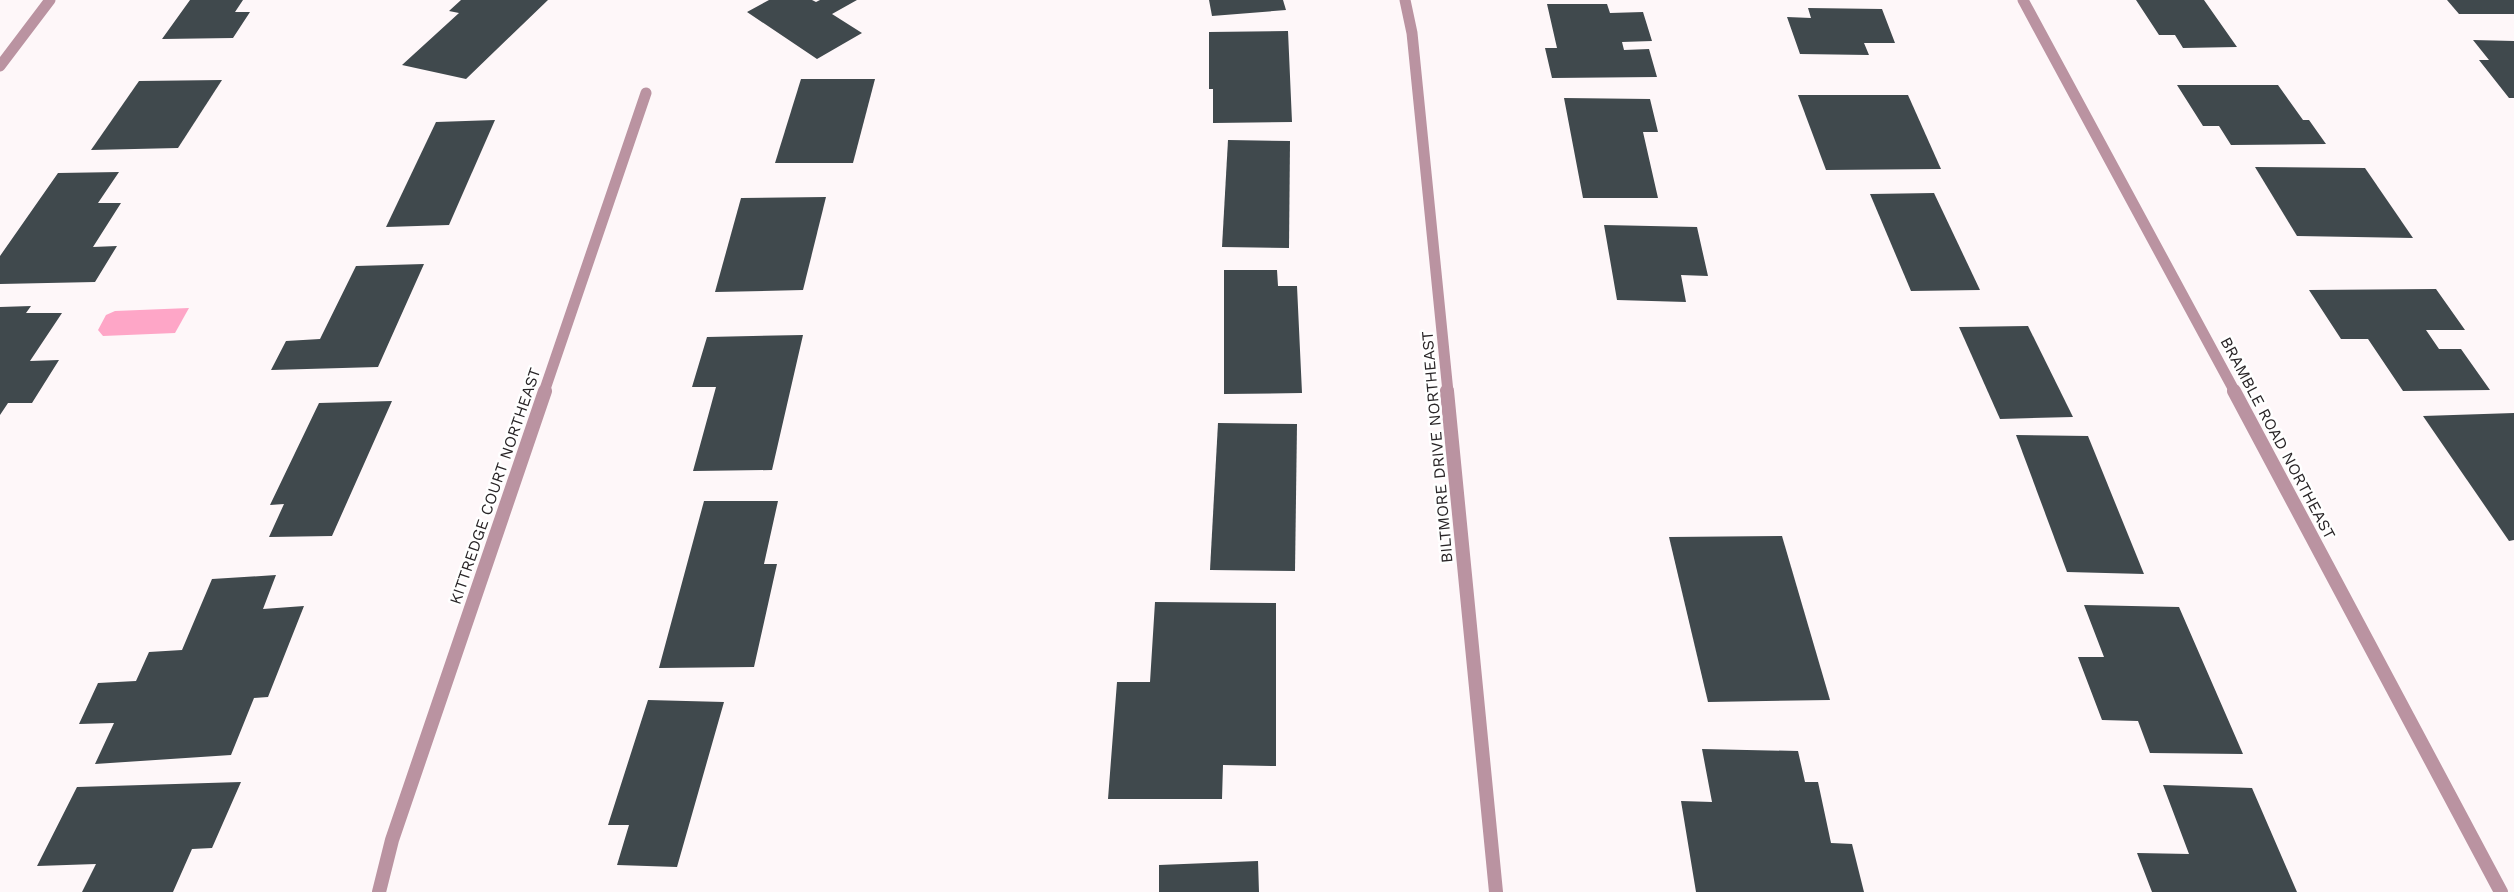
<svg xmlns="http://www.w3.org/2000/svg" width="2514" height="892" font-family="'Work Sans',sans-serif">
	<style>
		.water { fill: #fea6c7 }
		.building { fill: #40494d }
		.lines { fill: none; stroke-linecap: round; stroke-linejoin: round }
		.minor-far1 { stroke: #ba93a1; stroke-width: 11 }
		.minor { stroke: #ba93a1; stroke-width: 14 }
		.labels { text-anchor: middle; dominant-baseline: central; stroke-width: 5; stroke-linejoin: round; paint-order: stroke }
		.street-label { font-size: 16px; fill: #292527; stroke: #fff }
	</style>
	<rect width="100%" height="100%" fill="#fef7f9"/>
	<path class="water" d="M189 308 175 333 103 336 98 330 106 315 115 311Z"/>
	<g class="building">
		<path d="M190 0H243L235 12H250L233 38 162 39Z"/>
		<path d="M461 0H548L466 79 402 65 459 13 449 11Z"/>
		<path d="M769 0H812L816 2 820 0H857L832 14 862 33 817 59 747 12Z"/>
		<path d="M1209 0H1283L1286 10 1212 16Z"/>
		<path d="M2136 0H2204L2237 47 2183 48 2175 35H2159Z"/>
		<path d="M2447 0H2514V14H2459Z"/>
		<path d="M1547 4H1607L1610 13 1643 12 1652 41 1622 42 1624 50 1649 49 1657 77 1552 78 1545 48H1557Z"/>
		<path d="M1808 8 1882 9 1895 43H1864L1869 55 1800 54 1787 17 1811 18Z"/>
		<path d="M1288 31 1292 122 1213 123V89H1209V32Z"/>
		<path d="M2473 40 2514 41V98H2509L2479 60H2489Z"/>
		<path d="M801 79H875L853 163H775Z"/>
		<path d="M222 80 178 148 91 150 139 81Z"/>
		<path d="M2177 85H2278L2303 120H2309L2326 144 2231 145 2219 126H2203Z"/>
		<path d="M1798 95H1908L1941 169 1826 170Z"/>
		<path d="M1564 98 1650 99 1658 132H1643L1658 198H1583Z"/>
		<path d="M495 120 449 225 386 227 436 122Z"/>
		<path d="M1228 140 1290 141 1289 248 1222 247Z"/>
		<path d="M2255 167 2365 168 2413 238 2297 236Z"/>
		<path d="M119 172 98 203H121L93 247 117 246 95 282 0 284V256L58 173Z"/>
		<path d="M1934 193 1980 290 1911 291 1870 194Z"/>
		<path d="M826 197 803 290 715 292 741 198Z"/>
		<path d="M1604 225 1697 227 1708 276 1681 275 1686 302 1617 300Z"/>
		<path d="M424 264 378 367 271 370 286 341 320 339 356 266Z"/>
		<path d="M1224 270H1277L1278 286H1297L1302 393 1224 394Z"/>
		<path d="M2436 289 2465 330H2426L2439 349H2461L2490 390 2403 391 2368 339H2341L2309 290Z"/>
		<path d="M31 306 26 313H62L30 361 59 360 32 403H8L0 415V307Z"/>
		<path d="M2028 326 2073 417 2000 419 1959 327Z"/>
		<path d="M803 335 772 470 693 471 716 387H692L707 337Z"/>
		<path d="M392 401 332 536 269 537 284 504 270 505 319 403Z"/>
		<path d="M2514 413V540L2509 541 2423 416Z"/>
		<path d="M1218 423 1297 424 1295 571 1210 570Z"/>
		<path d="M2016 435 2088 436 2144 574 2067 572Z"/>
		<path d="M704 501H778L764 564H777L754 667 659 668Z"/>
		<path d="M1782 536 1830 700 1708 702 1669 537Z"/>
		<path d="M276 575 263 609 304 606 268 697 254 698 231 755 95 764 114 723 79 724 98 683 136 681 149 652 182 650 212 579Z"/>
		<path d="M1155 602 1276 603V766L1223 765 1222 799H1108L1117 682H1150Z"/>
		<path d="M2084 605 2179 607 2243 754 2150 753 2138 721 2102 720 2078 657H2104Z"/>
		<path d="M648 700 724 702 677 867 617 865 629 825H608Z"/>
		<path d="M1702 749 1798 751 1805 782H1818L1831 843 1852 844 1864 892H1696L1681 801 1712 802Z"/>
		<path d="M241 782 212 848 192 849 173 892H82L96 864 37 866 77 787Z"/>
		<path d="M2163 785 2252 788 2297 892H2152L2137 853 2189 854Z"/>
		<path d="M1258 861 1259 892H1159V865Z"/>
	</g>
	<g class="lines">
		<g class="minor-far1">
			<path d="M1405 0 1412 33 1448 392"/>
			<path d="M2023 0 2235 392"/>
			<path d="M0 66 50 0"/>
			<path d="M544 392 646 93"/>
		</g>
		<g class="minor">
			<path d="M1447 391 1496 892"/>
			<path d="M2234 391 2501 892"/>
			<path d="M379 892 392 840 545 391"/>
		</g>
	</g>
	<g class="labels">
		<g class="street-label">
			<text transform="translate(2278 438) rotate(62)">BRAMBLE ROAD NORTHEAST</text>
			<text transform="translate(1437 447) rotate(-95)">BILTMORE DRIVE NORTHEAST</text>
			<text transform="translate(495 486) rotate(-71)">KITTREDGE COURT NORTHEAST</text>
		</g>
	</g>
</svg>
